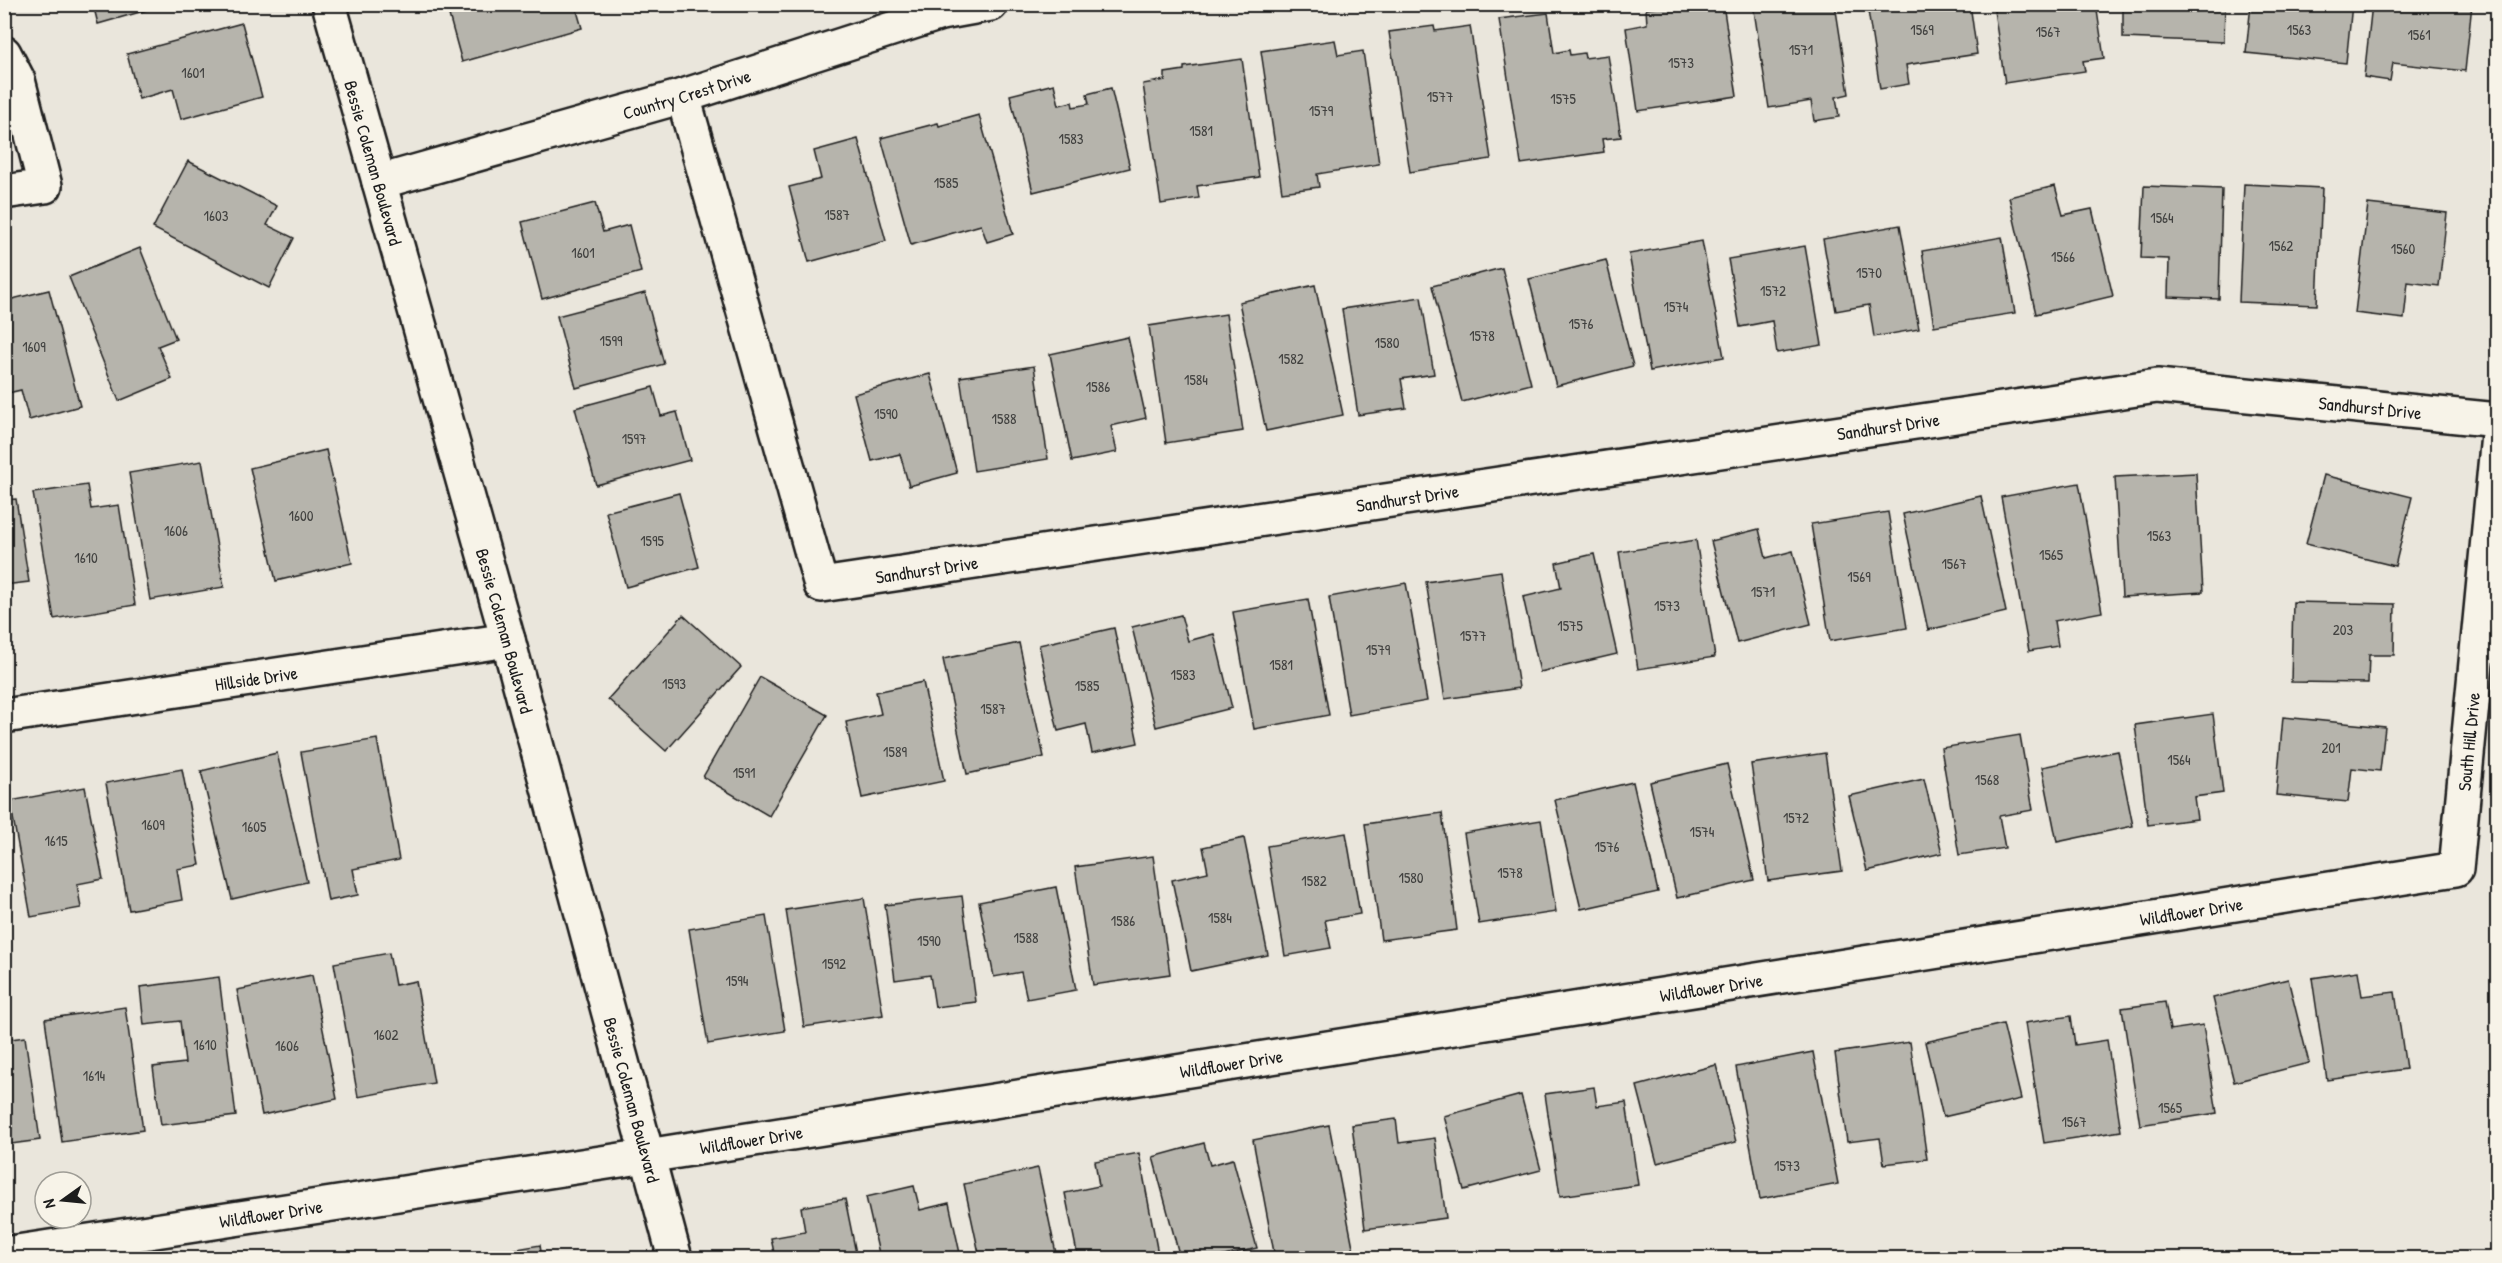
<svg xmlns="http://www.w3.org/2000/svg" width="2502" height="1263" font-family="'Patrick Hand',sans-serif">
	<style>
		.building { fill: #b6b4ac; stroke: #1c1c1c; stroke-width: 1.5 }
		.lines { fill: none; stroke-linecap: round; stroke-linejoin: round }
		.street-casing { stroke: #1c1c1c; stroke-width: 38 }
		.secondary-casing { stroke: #1c1c1c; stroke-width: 38 }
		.street { stroke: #f7f3e8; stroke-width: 33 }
		.secondary { stroke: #f7f3e8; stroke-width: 33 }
		.labels { text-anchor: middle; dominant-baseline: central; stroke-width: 5; stroke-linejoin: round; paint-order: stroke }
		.number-label { font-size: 15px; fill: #424240 }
		.street-label { font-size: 18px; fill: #1c1c1c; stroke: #f7f3e8 }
	</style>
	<rect width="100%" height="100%" fill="#eae6dc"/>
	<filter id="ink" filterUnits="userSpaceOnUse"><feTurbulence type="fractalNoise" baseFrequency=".0167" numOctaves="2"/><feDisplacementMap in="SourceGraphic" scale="12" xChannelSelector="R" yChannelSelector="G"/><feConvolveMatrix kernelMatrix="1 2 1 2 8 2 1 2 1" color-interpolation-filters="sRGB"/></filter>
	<g filter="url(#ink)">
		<g class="building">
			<path d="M93 4H168L98 24Z"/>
			<path d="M446 4H575L582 28 462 62Z"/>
			<path d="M1723 4 1737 96 1638 111 1626 28 1647 24 1646 9 1679 4Z"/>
			<path d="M1753 4H1835L1849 94 1836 97 1839 117 1814 121 1811 101 1769 108Z"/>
			<path d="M1867 4H1970L1977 54 1906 65 1909 84 1880 89Z"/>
			<path d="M1993 4H2096L2104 58 2083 61 2085 71 2005 83Z"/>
			<path d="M2123 4H2225L2224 42 2123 38Z"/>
			<path d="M2251 4H2352L2346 63 2246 53Z"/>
			<path d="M2372 4H2472L2465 71 2393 63 2390 81 2364 77Z"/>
			<path d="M1548 13 1554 53 1569 50 1570 55 1584 53 1585 58 1608 55 1621 137 1602 139 1604 152 1521 164 1499 19Z"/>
			<path d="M242 23 262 97 181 119 173 89 139 99 127 54Z"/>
			<path d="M1434 26 1435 31 1470 26 1491 159 1410 172 1389 32Z"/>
			<path d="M1335 40 1338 55 1363 51 1379 164 1317 174 1319 187 1282 192 1261 51Z"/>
			<path d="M1242 59 1259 177 1197 186 1199 198 1161 204 1143 84 1165 80V73L1184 70V67Z"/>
			<path d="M1054 84 1059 105 1072 102 1073 107 1089 104 1087 94 1111 88 1130 168 1033 192 1010 95Z"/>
			<path d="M979 115 1013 234 987 242 981 225 911 245 881 138 938 123 939 126Z"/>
			<path d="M858 139 886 241 809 262 789 187 821 179 814 151Z"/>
			<path d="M188 161 277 206 267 225 294 238 269 288 153 228Z"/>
			<path d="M2244 184 2322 188 2317 305 2239 302Z"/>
			<path d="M2055 186 2063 215 2092 209 2113 296 2036 314 2009 197Z"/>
			<path d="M2144 186 2222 189 2219 299 2168 297 2169 259 2141 258Z"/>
			<path d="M595 203 603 232 629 225 641 272 542 299 522 222Z"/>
			<path d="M2368 204 2447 213 2439 286 2408 282 2404 319 2355 313Z"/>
			<path d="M1900 225 1919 329 1874 337 1869 305 1836 311 1823 239Z"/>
			<path d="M2002 237 2015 313 1934 326 1922 251Z"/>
			<path d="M1702 241 1724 357 1650 371 1629 254Z"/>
			<path d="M1805 246 1822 345 1777 353 1772 321 1740 327 1728 259Z"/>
			<path d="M140 248 176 339 158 346 172 379 119 401 69 277Z"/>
			<path d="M1606 260 1633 366 1556 386 1529 279Z"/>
			<path d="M1502 268 1531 384 1462 402 1432 286Z"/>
			<path d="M1315 285 1343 415 1266 431 1239 302Z"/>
			<path d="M49 290 80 406 29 420 21 390 4 394V301Z"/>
			<path d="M645 293 664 364 576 388 557 316Z"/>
			<path d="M1421 297 1434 374 1401 379 1406 408 1358 415 1342 309Z"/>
			<path d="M1226 314 1243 431 1166 443 1149 326Z"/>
			<path d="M1128 337 1146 418 1111 426 1117 452 1072 461 1050 354Z"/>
			<path d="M1034 366 1048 459 974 471 960 377Z"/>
			<path d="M930 374 957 473 909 486 900 454 872 461 854 394Z"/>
			<path d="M653 387 661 416 677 412 690 460 596 485 575 408Z"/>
			<path d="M326 450 352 563 276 581 250 468Z"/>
			<path d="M202 461 224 587 150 600 129 473Z"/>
			<path d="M2196 473 2203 592 2122 597 2115 477Z"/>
			<path d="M2324 475 2412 497 2395 566 2306 544Z"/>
			<path d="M2079 483 2102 612 2054 621 2058 646 2029 651 2001 497Z"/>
			<path d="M87 485 91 509 119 505 135 605 54 619 33 493Z"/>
			<path d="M679 493 699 567 626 587 606 512Z"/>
			<path d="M1981 496 2006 612 1928 630 1903 514Z"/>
			<path d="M16 499 29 582 4 585V500Z"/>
			<path d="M1888 512 1907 628 1830 641 1811 524Z"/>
			<path d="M1759 529 1766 558 1793 551 1811 624 1737 643 1711 541Z"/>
			<path d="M1696 540 1715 657 1638 669 1619 552Z"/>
			<path d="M1594 554 1617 654 1540 672 1523 597 1561 588 1556 563Z"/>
			<path d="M1501 571 1519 688 1445 699 1426 582Z"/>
			<path d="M1406 583 1427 701 1349 715 1329 597Z"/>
			<path d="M1308 599 1329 715 1254 729 1233 612Z"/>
			<path d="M2293 602 2395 604 2394 655H2369L2368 683 2291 682Z"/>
			<path d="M683 615 741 667 666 751 608 699Z"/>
			<path d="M1181 615 1188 641 1214 634 1232 708 1156 727 1132 627Z"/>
			<path d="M1114 628 1138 743 1092 753 1086 724 1058 731 1039 645Z"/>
			<path d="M1019 643 1044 757 967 774 943 659Z"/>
			<path d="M760 677 827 715 769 816 703 777Z"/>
			<path d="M923 682 944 781 862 798 846 722 881 714 876 692Z"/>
			<path d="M2213 714 2223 793 2194 797 2197 819 2148 825 2135 725Z"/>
			<path d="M2283 717 2385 727 2380 771 2352 768 2348 802 2276 795Z"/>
			<path d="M2020 735 2033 810 1999 816 2005 848 1959 855 1941 748Z"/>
			<path d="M377 739 399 860 353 869 358 895 328 901 301 752Z"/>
			<path d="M2118 751 2133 826 2057 842 2042 767Z"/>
			<path d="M277 753 307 882 232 899 201 771Z"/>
			<path d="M1825 753 1842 871 1768 881 1751 764Z"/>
			<path d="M1727 764 1754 880 1677 898 1650 782Z"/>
			<path d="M182 769 200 865 177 869 182 900 129 910 106 783Z"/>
			<path d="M1924 779 1942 853 1867 871 1849 796Z"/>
			<path d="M1633 782 1658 892 1581 909 1555 800Z"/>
			<path d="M85 787 103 879 77 884 81 908 31 917 10 801Z"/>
			<path d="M1442 813 1457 930 1381 940 1365 824Z"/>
			<path d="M1541 820 1556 912 1479 924 1464 833Z"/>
			<path d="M1346 833 1360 914 1325 920 1331 948 1285 956 1267 846Z"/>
			<path d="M1244 838 1268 955 1191 971 1172 880 1208 872 1203 847Z"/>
			<path d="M1153 856 1170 974 1093 985 1075 867Z"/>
			<path d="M1056 887 1076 990 1027 999 1021 972 994 977 979 902Z"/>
			<path d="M4 894 10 924H4Z"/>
			<path d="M962 896 976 1002 935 1007 930 975 895 980 885 905Z"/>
			<path d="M864 898 883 1015 804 1027 786 910Z"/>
			<path d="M766 916 785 1031 708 1044 689 929Z"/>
			<path d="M389 953 395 985 416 981 434 1083 358 1097 334 963Z"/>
			<path d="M2358 971 2362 996 2395 992 2406 1069 2327 1080 2312 978Z"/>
			<path d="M312 975 337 1099 262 1115 237 990Z"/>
			<path d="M219 977 236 1116 161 1125 153 1067 185 1063 180 1021 144 1025 140 987Z"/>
			<path d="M2288 979 2309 1063 2234 1082 2213 998Z"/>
			<path d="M2165 1002 2170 1030 2203 1025 2217 1113 2140 1125 2122 1008Z"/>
			<path d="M125 1007 143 1130 62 1142 45 1019Z"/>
			<path d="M2071 1016 2075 1045 2107 1040 2121 1131 2044 1143 2025 1023Z"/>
			<path d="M2003 1024 2021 1099 1943 1117 1925 1042Z"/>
			<path d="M25 1037 40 1140 4 1145V1040Z"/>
			<path d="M1910 1042 1927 1159 1884 1164 1880 1138 1847 1142 1835 1053Z"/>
			<path d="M1813 1052 1838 1184 1760 1199 1736 1067Z"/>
			<path d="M1716 1065 1736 1142 1657 1163 1637 1086Z"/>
			<path d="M1594 1087 1597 1106 1626 1102 1638 1185 1560 1196 1545 1094Z"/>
			<path d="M1521 1095 1541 1170 1464 1190 1444 1116Z"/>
			<path d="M1396 1119 1399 1143 1435 1138 1446 1218 1365 1229 1352 1125Z"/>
			<path d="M1329 1125 1355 1257 1275 1258 1253 1140Z"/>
			<path d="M1204 1143 1210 1165 1233 1159 1257 1248 1216 1258H1180L1153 1157Z"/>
			<path d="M1139 1153 1158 1254 1133 1258H1078L1065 1193 1099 1186 1095 1161Z"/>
			<path d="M1038 1168 1057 1258H980L964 1184Z"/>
			<path d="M914 1186 920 1210 949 1203 961 1258H880L866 1197Z"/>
			<path d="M845 1199 857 1258H775L771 1238 805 1232 801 1207Z"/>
			<path d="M540 1245 542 1258H464Z"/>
		</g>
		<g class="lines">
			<g class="street-casing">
				<g id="street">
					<path d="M4 53 18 80 45 186 4 192"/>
					<path id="s1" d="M683 96 821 585 2157 386 2498 420"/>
					<path id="s2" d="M379 182 683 96 941 13 991 4"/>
					<path id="s3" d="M4 716 508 640"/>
					<path id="s4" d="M4 1254 647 1156 2456 869 2498 435"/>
				</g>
			</g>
			<g class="secondary-casing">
				<g id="secondary">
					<path id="s5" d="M329 4 508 640 675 1258"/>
				</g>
			</g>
			<use href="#street" class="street"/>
			<use href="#secondary" class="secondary"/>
		</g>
	</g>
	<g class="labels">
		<g class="number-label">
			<text x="1922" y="29">1569</text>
			<text x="2299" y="29">1563</text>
			<text x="2048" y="31">1567</text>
			<text x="2419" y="34">1561</text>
			<text x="1801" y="49">1571</text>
			<text x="1681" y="62">1573</text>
			<text x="193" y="72">1601</text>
			<text x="1440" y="96">1577</text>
			<text x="1563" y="98">1575</text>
			<text x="1321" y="110">1579</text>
			<text x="1201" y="130">1581</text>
			<text x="1071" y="138">1583</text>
			<text x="946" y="182">1585</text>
			<text x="837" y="214">1587</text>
			<text x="216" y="215">1603</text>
			<text x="2162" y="217">1564</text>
			<text x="2281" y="245">1562</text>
			<text x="2403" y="248">1560</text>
			<text x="583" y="252">1601</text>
			<text x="2063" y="256">1566</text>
			<text x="1869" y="272">1570</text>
			<text x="1773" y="290">1572</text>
			<text x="1676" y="306">1574</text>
			<text x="1581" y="323">1576</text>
			<text x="1482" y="335">1578</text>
			<text x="611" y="340">1599</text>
			<text x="1387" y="342">1580</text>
			<text x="34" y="346">1609</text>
			<text x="1291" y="358">1582</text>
			<text x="1196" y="379">1584</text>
			<text x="1098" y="386">1586</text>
			<text x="886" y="413">1590</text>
			<text x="1004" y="418">1588</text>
			<text x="634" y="438">1597</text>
			<text x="301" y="515">1600</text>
			<text x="176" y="530">1606</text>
			<text x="2159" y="535">1563</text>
			<text x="652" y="540">1595</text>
			<text x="2051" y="554">1565</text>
			<text x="86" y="557">1610</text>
			<text x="1954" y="563">1567</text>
			<text x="1859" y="576">1569</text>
			<text x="1763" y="591">1571</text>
			<text x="1667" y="605">1573</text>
			<text x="1570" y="625">1575</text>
			<text x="2343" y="629">203</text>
			<text x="1473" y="635">1577</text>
			<text x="1378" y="649">1579</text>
			<text x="1281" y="664">1581</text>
			<text x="1183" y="674">1583</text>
			<text x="674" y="683">1593</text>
			<text x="1087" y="685">1585</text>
			<text x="993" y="708">1587</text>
			<text x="2331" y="747">201</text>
			<text x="895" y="751">1589</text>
			<text x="2179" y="759">1564</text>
			<text x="744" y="772">1591</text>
			<text x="1987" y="779">1568</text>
			<text x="1796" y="817">1572</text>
			<text x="153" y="824">1609</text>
			<text x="254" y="826">1605</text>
			<text x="1702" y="831">1574</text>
			<text x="56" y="840">1615</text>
			<text x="1607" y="846">1576</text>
			<text x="1510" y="872">1578</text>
			<text x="1411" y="877">1580</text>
			<text x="1314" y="880">1582</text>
			<text x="1220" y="917">1584</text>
			<text x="1123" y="920">1586</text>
			<text x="1026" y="937">1588</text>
			<text x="929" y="940">1590</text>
			<text x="834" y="963">1592</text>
			<text x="737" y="980">1594</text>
			<text x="386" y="1034">1602</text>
			<text x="205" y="1044">1610</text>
			<text x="287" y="1045">1606</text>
			<text x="94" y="1075">1614</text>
			<text x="2170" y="1107">1565</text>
			<text x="2074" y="1121">1567</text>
			<text x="1787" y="1165">1573</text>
		</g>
		<g class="street-label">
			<text stroke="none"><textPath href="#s2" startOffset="320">Country Crest Drive</textPath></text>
			<text stroke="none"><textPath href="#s5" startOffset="165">Bessie Coleman Boulevard</textPath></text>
			<text stroke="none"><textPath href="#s1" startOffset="2073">Sandhurst Drive</textPath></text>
			<text stroke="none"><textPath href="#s1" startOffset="1587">Sandhurst Drive</textPath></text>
			<text stroke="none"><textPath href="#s1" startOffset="1101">Sandhurst Drive</textPath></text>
			<text stroke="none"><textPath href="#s1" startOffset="615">Sandhurst Drive</textPath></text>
			<text stroke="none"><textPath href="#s5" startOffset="651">Bessie Coleman Boulevard</textPath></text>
			<text stroke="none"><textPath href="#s3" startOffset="255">Hillside Drive</textPath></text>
			<text stroke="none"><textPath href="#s4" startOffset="2610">South Hill Drive</textPath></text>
			<text stroke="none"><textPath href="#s4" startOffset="2214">Wildflower Drive</textPath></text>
			<text stroke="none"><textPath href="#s4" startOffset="1728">Wildflower Drive</textPath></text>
			<text stroke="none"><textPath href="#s4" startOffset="1242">Wildflower Drive</textPath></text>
			<text stroke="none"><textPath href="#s5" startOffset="1137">Bessie Coleman Boulevard</textPath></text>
			<text stroke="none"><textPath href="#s4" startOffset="756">Wildflower Drive</textPath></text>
			<text stroke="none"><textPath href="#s4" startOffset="270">Wildflower Drive</textPath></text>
		</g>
	</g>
	<rect width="2502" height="1263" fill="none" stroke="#f7f3e8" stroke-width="24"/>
	<rect x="12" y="12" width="2478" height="1239" fill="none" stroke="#1c1c1c" stroke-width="2" filter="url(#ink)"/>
	<g transform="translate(63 1200) rotate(255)"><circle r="28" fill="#f7f3e8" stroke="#9f9d96" stroke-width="1.5"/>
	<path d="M0-4.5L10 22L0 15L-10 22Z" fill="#1c1c1c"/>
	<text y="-9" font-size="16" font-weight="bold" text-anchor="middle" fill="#1c1c1c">N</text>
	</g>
</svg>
